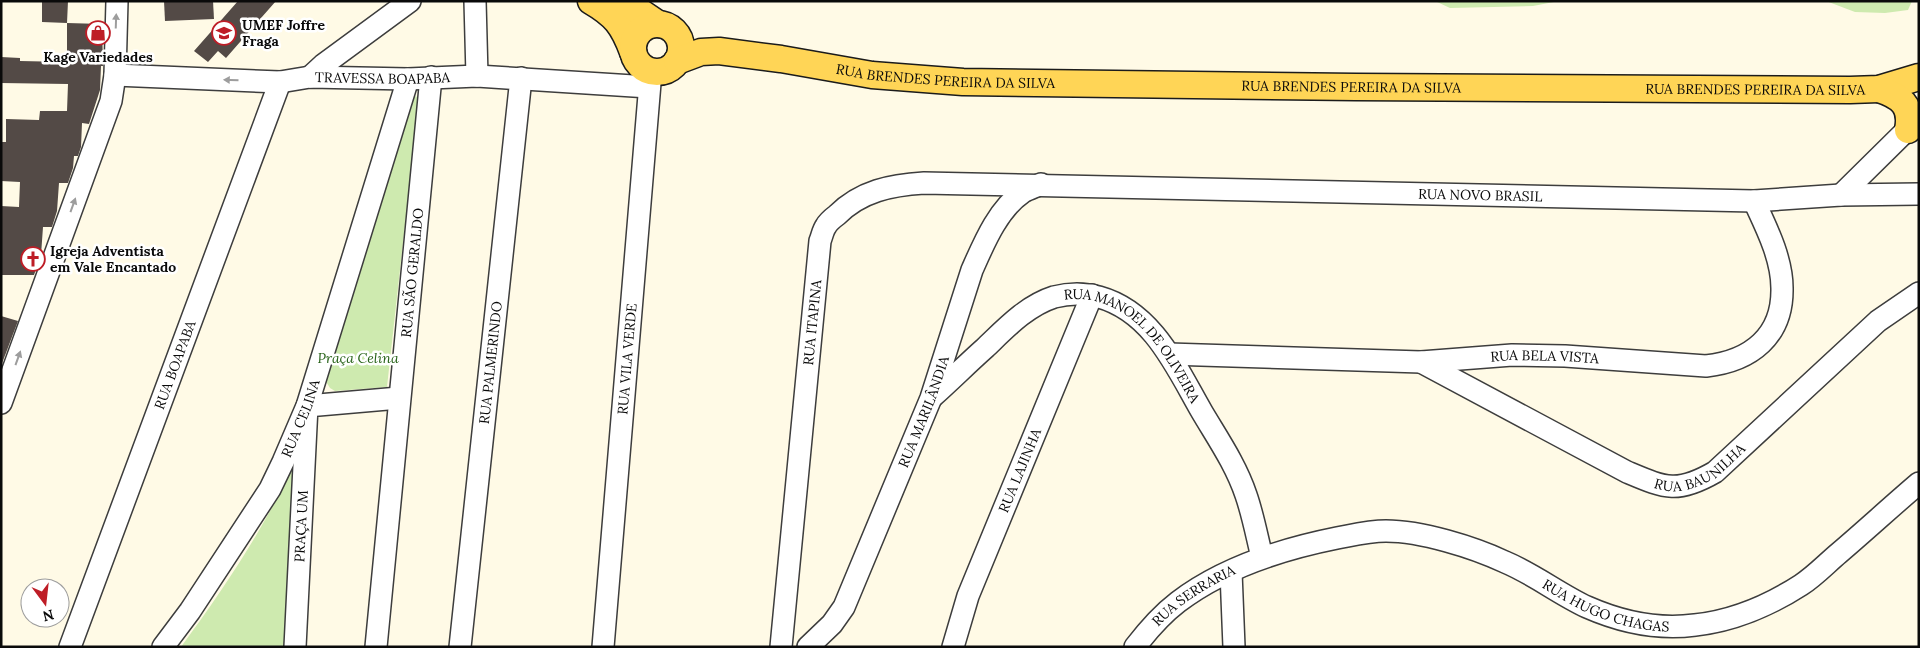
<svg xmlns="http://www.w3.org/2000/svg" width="1920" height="648" font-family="Lora,serif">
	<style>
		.green { fill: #ceeaaf }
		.building { fill: #534a46 }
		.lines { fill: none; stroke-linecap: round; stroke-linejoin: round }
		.minor-casing { stroke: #3d3d3d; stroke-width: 24 }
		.major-casing { stroke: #1b1b1b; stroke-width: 29 }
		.minor { stroke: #fff; stroke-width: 21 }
		.major { stroke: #ffd556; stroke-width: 26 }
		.oneway { fill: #9d9d9d }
		.labels { text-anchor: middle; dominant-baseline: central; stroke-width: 5; stroke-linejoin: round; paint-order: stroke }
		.poi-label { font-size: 14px; font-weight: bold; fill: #0a0a0a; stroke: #fff; text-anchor: start }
		.street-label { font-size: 14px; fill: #0a0a0a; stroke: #fff }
		.park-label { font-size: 14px; font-style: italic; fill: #286319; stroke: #fff }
	</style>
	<rect width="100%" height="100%" fill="#fffae6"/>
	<g class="green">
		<path d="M1435 1H1559L1533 6 1450 8Z"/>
		<path d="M1826 1H1912L1908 10 1885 13 1855 12Z"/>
		<path d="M413 95 417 97 418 107 387 387 335 391 330 388 325 380Z"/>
		<path d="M294 467 287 629 283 647H181C222 591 261 534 290 471Z"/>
	</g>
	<g class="building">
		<path d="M42 1H68L67 23 102 24 103 66H101L100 90 89 124 82 123 81 147 78 156H74L73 168 68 183H59L57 211 52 227H43L41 255 34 275H1V206L19 207 20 182 1 181V142H6V119L39 120 40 111H67L68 84 1 83V57L20 58V61L67 62V23L42 22Z"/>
		<path d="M164 1H213L214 19 165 21Z"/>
		<path d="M238 1H276L226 58 218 51 208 62 194 51Z"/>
		<path d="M1 316 18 321 1 366Z"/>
	</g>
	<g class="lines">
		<g class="minor-casing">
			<g id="minor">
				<path d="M475 1 477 76"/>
				<path id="s1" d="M115 75 280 82 310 77 408 79 477 76 649 87"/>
				<path d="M310 77 323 65 410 1"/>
				<path d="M1841 195 1919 118"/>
				<path id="s2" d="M1169 354 1421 362 1512 355 1565 356 1706 366C1751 361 1783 336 1782 288 1782 258 1766 227 1754 201"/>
				<path id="s3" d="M1421 362 1627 472C1665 488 1677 494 1715 472L1878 321 1919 293"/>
				<path id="s4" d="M932 397C950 381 967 364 985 348 1005 329 1026 306 1054 297 1069 293 1085 293 1099 297 1153 312 1176 367 1202 412 1218 439 1236 465 1246 495 1253 515 1257 537 1262 557"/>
				<path d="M1 403 111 101 115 75 117 1"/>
				<path d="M1231 572 1234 647"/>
				<path id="s5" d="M70 647 280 82"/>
				<path id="s6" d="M163 647 190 611 270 489 283 462 307 406 408 79"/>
				<path id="s7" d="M295 647 307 406 399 398"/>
				<path id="s8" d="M376 647 431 77"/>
				<path id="s9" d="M460 647 521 78"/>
				<path id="s10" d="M603 647 651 71"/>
				<path id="s11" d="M781 647 820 241C822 236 823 230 826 226 828 222 833 218 837 215 861 191 891 185 924 183L1754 201 1841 195 1919 194"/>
				<path id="s12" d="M808 647 832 624 844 607 931 398 972 270C984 243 998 209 1023 192 1028 189 1035 187 1041 184"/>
				<path id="s13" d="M953 647 968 596 1092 295"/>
				<path id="s14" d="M1135 647C1148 630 1161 615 1178 602 1224 567 1282 549 1337 538 1353 535 1369 531 1386 531 1421 531 1473 547 1505 562 1534 574 1559 594 1587 607 1621 622 1657 630 1695 625 1732 621 1770 605 1801 585 1815 576 1827 563 1839 553 1866 530 1892 506 1919 483"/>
			</g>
		</g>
		<g class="major-casing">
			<g id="major">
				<path d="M591 1C615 15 623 25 633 52"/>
				<path d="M624 1 658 24"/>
				<circle cx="657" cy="48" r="24"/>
				<path id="s15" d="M677 61 701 52 719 51 781 59 872 75 963 82 1356 87 1850 90 1879 89 1919 77"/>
				<path d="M1879 89C1900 96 1913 105 1908 130"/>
			</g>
		</g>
		<use href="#minor" class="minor"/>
		<use href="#major" class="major"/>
	</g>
	<defs><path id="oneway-solid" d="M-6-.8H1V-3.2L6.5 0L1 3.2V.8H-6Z" transform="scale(1.25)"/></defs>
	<g class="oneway">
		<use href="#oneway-solid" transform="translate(116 21) rotate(-88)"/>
		<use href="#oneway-solid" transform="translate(231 80) rotate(-178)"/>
		<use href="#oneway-solid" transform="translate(73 205) rotate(-70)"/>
		<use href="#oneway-solid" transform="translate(18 358) rotate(-70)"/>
	</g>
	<defs>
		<g id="shop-ring" transform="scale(1.25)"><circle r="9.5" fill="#fff" stroke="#be1d26" stroke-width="1.5"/><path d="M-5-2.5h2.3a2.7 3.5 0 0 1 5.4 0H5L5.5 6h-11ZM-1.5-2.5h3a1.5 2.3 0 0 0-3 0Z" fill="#be1d26"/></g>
		<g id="school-ring" transform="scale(1.25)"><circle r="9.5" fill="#fff" stroke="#be1d26" stroke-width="1.5"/><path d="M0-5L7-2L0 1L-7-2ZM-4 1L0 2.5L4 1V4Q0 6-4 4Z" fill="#be1d26"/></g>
		<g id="church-ring" transform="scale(1.25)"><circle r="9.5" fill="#fff" stroke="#be1d26" stroke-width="1.5"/><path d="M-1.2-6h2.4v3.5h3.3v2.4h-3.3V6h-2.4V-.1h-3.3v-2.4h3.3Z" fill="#be1d26"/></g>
	</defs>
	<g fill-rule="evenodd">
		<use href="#shop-ring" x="98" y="33"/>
		<use href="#school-ring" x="224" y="33"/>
		<use href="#church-ring" x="33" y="259"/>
	</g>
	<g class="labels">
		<g class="poi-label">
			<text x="242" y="25">UMEF Joffre<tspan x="242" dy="16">Fraga</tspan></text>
			<text x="98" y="57" text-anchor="middle">Kage Variedades</text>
			<text x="50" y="251">Igreja Adventista<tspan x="50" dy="16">em Vale Encantado</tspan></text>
		</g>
		<g class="street-label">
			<text stroke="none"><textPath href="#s15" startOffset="272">RUA BRENDES PEREIRA DA SILVA</textPath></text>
			<text stroke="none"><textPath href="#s1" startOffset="268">TRAVESSA BOAPABA</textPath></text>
			<text stroke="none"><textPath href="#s15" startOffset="678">RUA BRENDES PEREIRA DA SILVA</textPath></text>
			<text stroke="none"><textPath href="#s15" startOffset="1082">RUA BRENDES PEREIRA DA SILVA</textPath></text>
			<text stroke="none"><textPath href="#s11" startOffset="1091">RUA NOVO BRASIL</textPath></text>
			<text stroke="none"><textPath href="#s8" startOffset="376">RUA SÃO GERALDO</textPath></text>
			<text stroke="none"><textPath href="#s11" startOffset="326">RUA ITAPINA</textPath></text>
			<text stroke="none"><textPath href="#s4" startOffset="260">RUA MANOEL DE OLIVEIRA</textPath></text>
			<text stroke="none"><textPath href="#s2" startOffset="376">RUA BELA VISTA</textPath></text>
			<text stroke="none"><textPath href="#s10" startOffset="289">RUA VILA VERDE</textPath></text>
			<text stroke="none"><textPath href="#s9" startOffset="286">RUA PALMERINDO</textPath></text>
			<text stroke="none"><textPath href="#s5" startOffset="301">RUA BOAPABA</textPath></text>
			<text stroke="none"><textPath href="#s12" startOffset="265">RUA MARILÂNDIA</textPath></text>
			<text stroke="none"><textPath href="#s6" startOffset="268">RUA CELINA</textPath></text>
			<text stroke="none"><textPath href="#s3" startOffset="314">RUA BAUNILHA</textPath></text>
			<text stroke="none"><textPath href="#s13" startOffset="189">RUA LAJINHA</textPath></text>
			<text stroke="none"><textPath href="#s7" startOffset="121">PRAÇA UM</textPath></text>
			<text stroke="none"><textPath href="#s14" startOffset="79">RUA SERRARIA</textPath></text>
			<text stroke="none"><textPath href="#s14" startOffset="520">RUA HUGO CHAGAS</textPath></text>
		</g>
		<g class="park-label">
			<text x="358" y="358">Praça Celina</text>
		</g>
	</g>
	<rect width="1920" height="648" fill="none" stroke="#0a0a0a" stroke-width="5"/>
	<g transform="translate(45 603) rotate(165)"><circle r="24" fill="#ffffff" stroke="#9d9d9d"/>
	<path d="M0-4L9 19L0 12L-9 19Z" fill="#be1d26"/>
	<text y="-8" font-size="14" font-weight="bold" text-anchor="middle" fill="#0a0a0a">N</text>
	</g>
</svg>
